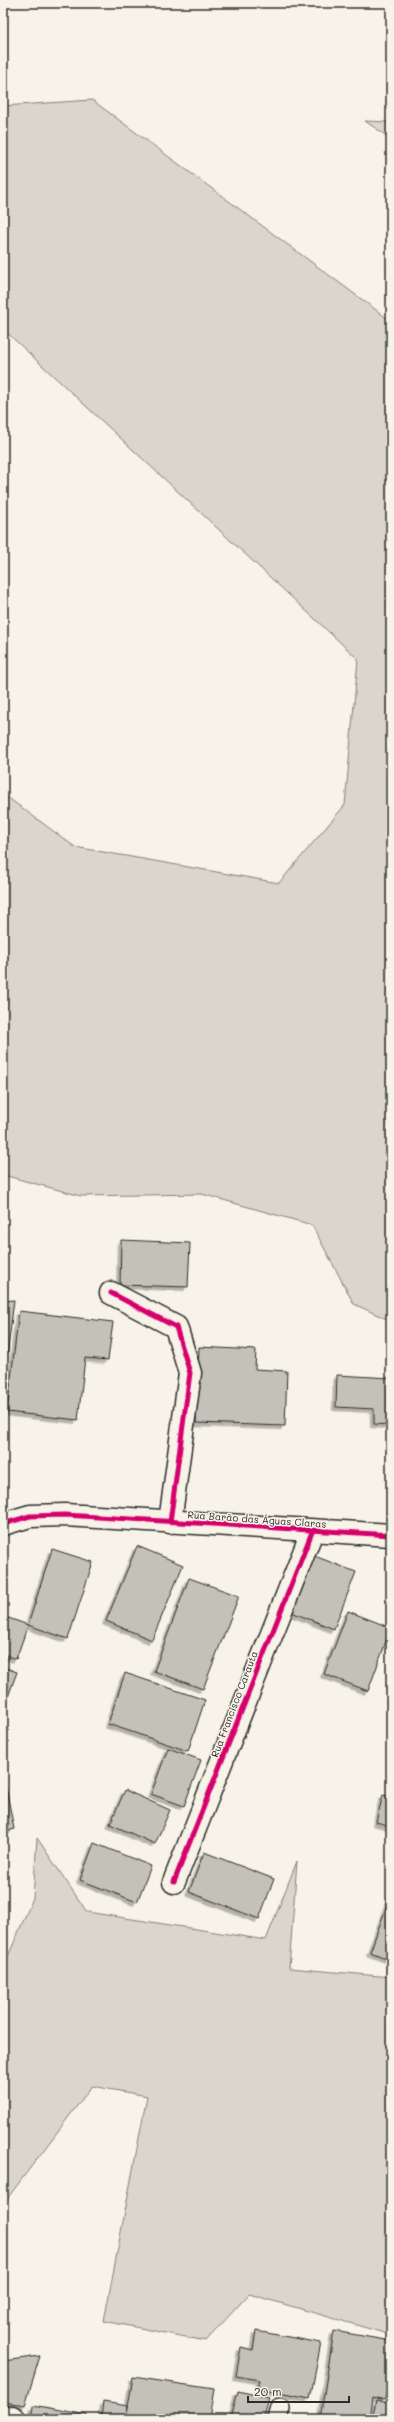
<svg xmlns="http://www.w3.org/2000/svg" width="394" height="2422" font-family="Mali,sans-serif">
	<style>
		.green { fill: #dad6cc; stroke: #82807c }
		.building { fill: #c4c1b9; stroke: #2b2b2b; filter: url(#shadow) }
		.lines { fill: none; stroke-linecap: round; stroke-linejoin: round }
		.lane-casing { stroke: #2b2b2b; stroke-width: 22 }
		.street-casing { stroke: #2b2b2b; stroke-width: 25 }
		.lane { stroke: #f7f3e8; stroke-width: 19 }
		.street { stroke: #f7f3e8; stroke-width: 22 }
		.cycleway-casing { stroke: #f7f3e8; stroke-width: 8 }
		.cycleway { stroke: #d6006c; stroke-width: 5 }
		.labels { text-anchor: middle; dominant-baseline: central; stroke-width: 3; stroke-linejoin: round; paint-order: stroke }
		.street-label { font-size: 10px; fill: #2b2b2b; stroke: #f7f3e8 }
	</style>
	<defs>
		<filter id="shadow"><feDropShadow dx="-3.5" dy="3.5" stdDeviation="0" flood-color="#0004"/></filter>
	</defs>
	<rect width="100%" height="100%" fill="#f7f3e8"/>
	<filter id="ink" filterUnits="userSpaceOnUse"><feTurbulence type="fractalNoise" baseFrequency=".025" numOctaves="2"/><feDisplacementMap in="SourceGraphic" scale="8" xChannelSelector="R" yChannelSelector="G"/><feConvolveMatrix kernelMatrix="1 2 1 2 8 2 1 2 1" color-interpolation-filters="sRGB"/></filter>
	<g filter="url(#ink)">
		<g class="green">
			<path d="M92 100 391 321V1321L354 1304 312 1225 202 1194 81 1196 3 1175V794L75 847 279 883 345 805 358 659 3 329V106Z"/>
			<path d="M365 121 391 122V139Z"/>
			<path d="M37 1838 87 1912 266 1940 297 1861 289 1968 391 1977V2335L249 2294 206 2341 104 2321 147 2096 92 2086 9 2196 3 2213V1968L33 1898Z"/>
		</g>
		<g class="building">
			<path d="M121 1240 190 1243 188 1287 120 1285Z"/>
			<path d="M14 1300 5 1374H3V1301Z"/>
			<path d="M19 1311 113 1322 108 1360 85 1358 78 1420 7 1412Z"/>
			<path d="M199 1347 256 1350 255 1369 287 1371 285 1426 196 1423Z"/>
			<path d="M337 1375 391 1378V1425L374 1424V1409L336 1407Z"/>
			<path d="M137 1546 183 1565 152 1640 106 1621Z"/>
			<path d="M52 1549 93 1562 68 1639 28 1625Z"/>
			<path d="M312 1555 356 1572 334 1629 289 1611Z"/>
			<path d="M189 1578 239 1596 203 1689 154 1671Z"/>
			<path d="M348 1611 391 1628 368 1691 324 1674Z"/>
			<path d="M3 1616 28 1625 16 1659 3 1654Z"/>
			<path d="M3 1667 17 1672 6 1702 3 1701Z"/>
			<path d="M125 1673 205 1700 188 1751 108 1724Z"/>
			<path d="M168 1748 201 1760 184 1806 151 1794Z"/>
			<path d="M3 1772 14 1829 3 1833Z"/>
			<path d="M125 1790 170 1810 155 1844 110 1824Z"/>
			<path d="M383 1795 391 1797V1826L376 1822Z"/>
			<path d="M94 1843 151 1866 137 1902 80 1880Z"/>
			<path d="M204 1852 274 1879 259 1919 189 1892Z"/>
			<path d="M391 1894V1960L370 1952Z"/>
			<path d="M256 2331 321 2343 310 2399 258 2389 260 2380 236 2376 241 2347 253 2350Z"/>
			<path d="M334 2331 391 2341V2368L385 2400 372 2397 369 2419H320Z"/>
			<path d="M40 2356 25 2405 3 2402V2361Z"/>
			<path d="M133 2377 214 2389 209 2419H126Z"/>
			<path d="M238 2391 269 2398 264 2419H231Z"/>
			<path d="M376 2400 391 2404V2419H372Z"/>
			<path d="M103 2402 128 2406 126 2419H101Z"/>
			<path d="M33 2405 87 2415 86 2419H31Z"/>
		</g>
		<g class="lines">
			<g class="lane-casing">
				<path id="lane" d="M277 2419 280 2408"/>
			</g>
			<g class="street-casing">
				<g id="street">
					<path d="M111 1293 176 1327 190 1373 170 1522"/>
					<path d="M3 1524 30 1516 65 1515 391 1535"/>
					<path d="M174 1882 312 1532"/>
					<path d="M11 2419 12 2417"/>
				</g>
			</g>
			<use href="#lane" class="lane"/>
			<use href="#street" class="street"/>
			<g class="cycleway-casing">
				<g id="cycleway">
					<path d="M111 1293 176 1327 190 1373 170 1522"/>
					<path d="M3 1524 30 1516 65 1515 391 1535"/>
					<path d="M174 1882 312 1532"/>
				</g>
			</g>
			<use href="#cycleway" class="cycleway"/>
		</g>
	</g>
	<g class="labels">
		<g class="street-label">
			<text transform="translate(257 1519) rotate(4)">Rua Barão das Águas Claras</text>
			<text transform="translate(234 1704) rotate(-69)">Rua Francisco Carauta</text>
		</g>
	</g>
	<rect width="394" height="2422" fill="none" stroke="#f7f3e8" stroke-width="16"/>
	<rect x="8" y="8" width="378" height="2406" fill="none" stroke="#2b2b2b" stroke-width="1.5" filter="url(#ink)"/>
	<path d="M248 2396v6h101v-6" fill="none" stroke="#2b2b2b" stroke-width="2"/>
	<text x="254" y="2396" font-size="12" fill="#2b2b2b" stroke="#f7f3e8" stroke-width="3" paint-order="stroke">20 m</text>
</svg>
